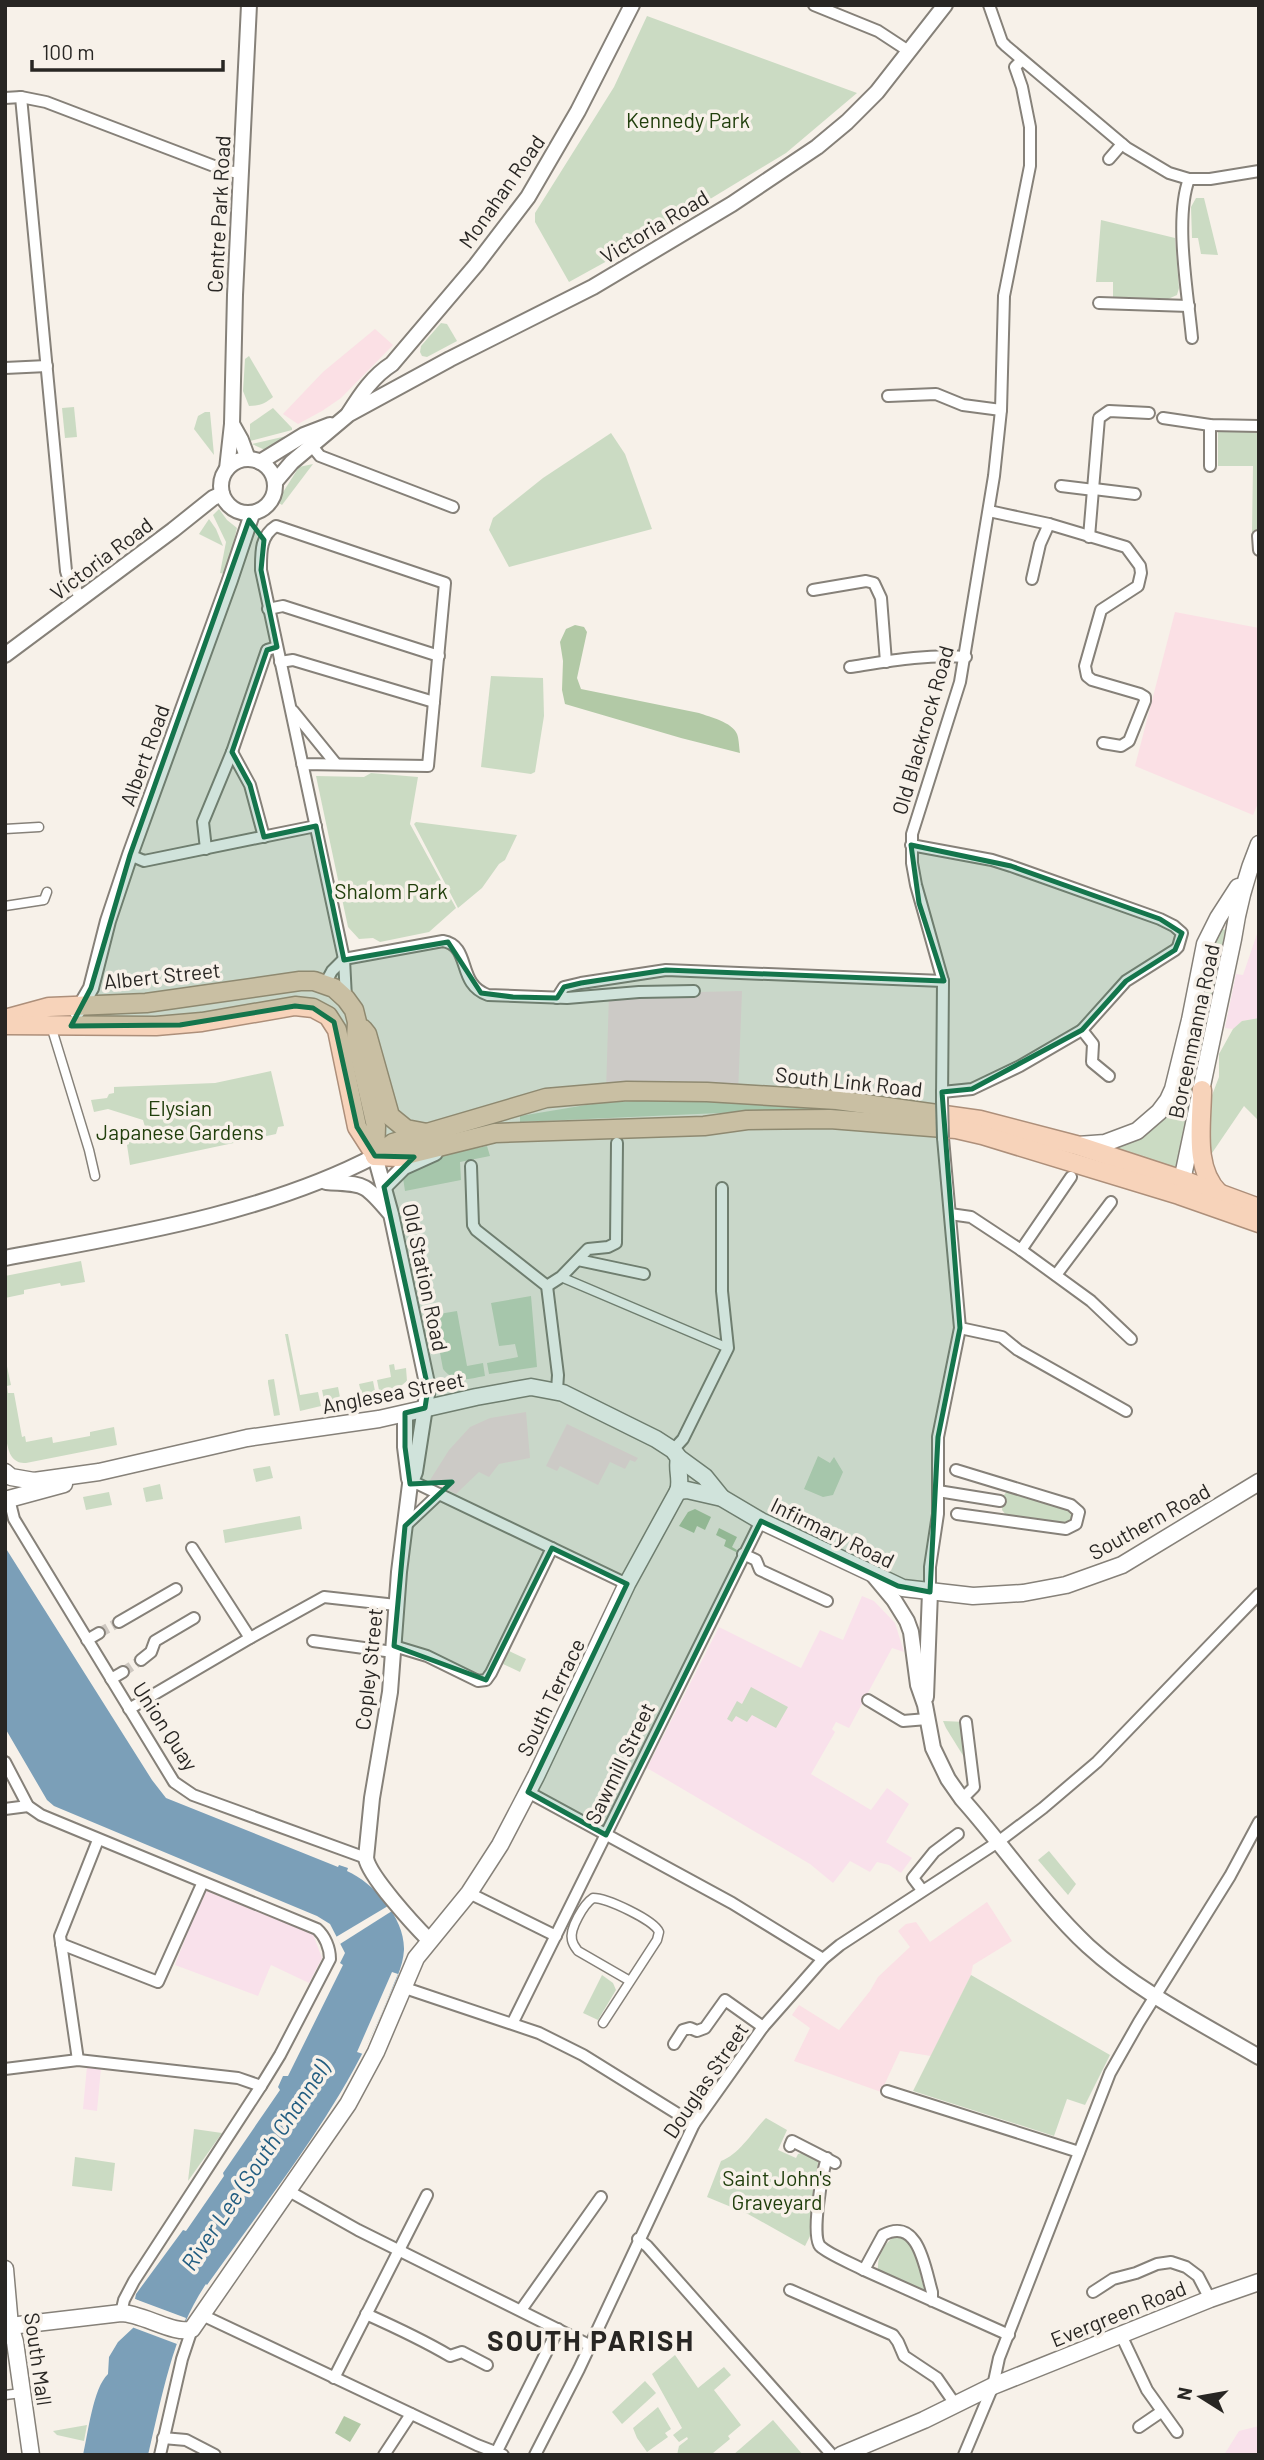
<svg xmlns="http://www.w3.org/2000/svg" width="1264" height="2460" font-family="Barlow,sans-serif">
	<style>
		.commercial { fill: #fbe0e5 }
		.education { fill: #f9e1eb }
		.green { fill: #cbdbc3 }
		.forest { fill: #b2c9a6 }
		.water { fill: #7b9fb8 }
		.pier { fill: #f7f1e9 }
		.lines { fill: none; stroke-linecap: round; stroke-linejoin: round }
		.minor-tunnel { stroke: #cec8c1; stroke-width: 10; stroke-dasharray: 10 5; stroke-linecap: butt }
		.pedestrian-casing { stroke: #868179; stroke-width: 11 }
		.minor-casing { stroke: #868179; stroke-width: 14 }
		.tertiary-casing { stroke: #868179; stroke-width: 18 }
		.secondary-casing { stroke: #868179; stroke-width: 19 }
		.trunk-casing { stroke: #ad8f7a; stroke-width: 21 }
		.pedestrian { stroke: #fff; stroke-width: 8 }
		.minor { stroke: #fff; stroke-width: 10 }
		.tertiary { stroke: #fff; stroke-width: 14 }
		.secondary { stroke: #fff; stroke-width: 16 }
		.trunk { stroke: #f7d3ba; stroke-width: 18 }
		.minor-bridge-casing { stroke: #868179; stroke-width: 14; stroke-linecap: butt }
		.minor-bridge { stroke: #fff; stroke-width: 10 }
		.marked { fill: #14754c; fill-opacity: 0.2; stroke: #14754c; stroke-width: 5; stroke-linejoin: round }
		.labels { text-anchor: middle; dominant-baseline: central; stroke-width: 7; stroke-linejoin: round; paint-order: stroke }
		.park-label { font-size: 21px; fill: #213f0c; stroke: #f7f1e9 }
		.street-label { font-size: 21px; fill: #282623; stroke: #f7f1e9 }
		.water-label { font-size: 23px; font-style: italic; fill: #225d81; stroke: #f7f1e9 }
		.district-label { font-size: 28px; font-weight: bold; letter-spacing: 2px; fill: #282623; stroke: #f7f1e9 }
	</style>
	<rect width="100%" height="100%" fill="#f7f1e9"/>
	<g class="commercial">
		<path d="M375 329 393 345 341 398 322 411 298 424 283 414 323 372Z"/>
		<path d="M1175 612 1259 628V801L1253 815 1135 766Z"/>
		<path d="M742 991 738 1094 606 1092 609 994Z"/>
		<path d="M526 1412 530 1458 499 1464 489 1477 479 1472 456 1494 430 1480 449 1450 470 1427 490 1418Z"/>
		<path d="M567 1424 638 1458 635 1462 630 1460 625 1469 610 1462 598 1485 560 1466 557 1471 546 1466Z"/>
		<path d="M987 1902 1012 1941 973 1965 971 1975 931 2056 900 2051 881 2092 794 2061 810 2028 792 2015 799 2005 839 2030 870 1991 878 1977 910 1947 898 1931 906 1924 916 1922 930 1942Z"/>
	</g>
	<g class="education">
		<path d="M1259 928V1018L1242 1021 1233 1029 1225 1028 1236 974 1243 975Z"/>
		<path d="M862 1596 874 1601 895 1623 904 1652 892 1648 849 1728 836 1722 832 1729 835 1732 811 1774 871 1810 887 1788 909 1804 886 1842 912 1858 901 1873 889 1865 877 1862 870 1872 850 1861 833 1883 810 1864 647 1768 719 1627 801 1668 820 1630 843 1640Z"/>
		<path d="M204 1890 313 1934 322 1958 309 1983 271 1965 258 1996 175 1965Z"/>
		<path d="M87 2066 101 2068 97 2111 83 2109Z"/>
		<path d="M1259 2426V2455H1224L1239 2431Z"/>
	</g>
	<g class="green">
		<path d="M647 16 857 93 786 153 618 255 569 282 535 222V213L614 87Z"/>
		<path d="M1196 198H1204L1218 255 1201 254 1198 238H1192L1191 207Z"/>
		<path d="M1101 220 1175 238 1179 288 1177 295 1168 299 1113 297V282H1096Z"/>
		<path d="M441 323 447 324 457 341 427 357 422 356 420 352 421 346Z"/>
		<path d="M249 356 273 397C266 403 260 406 249 406L243 391 245 359Z"/>
		<path d="M74 407 77 437 65 438 62 408Z"/>
		<path d="M273 408 292 428V430L250 441V424Z"/>
		<path d="M205 412H210L214 455 194 429 198 416Z"/>
		<path d="M1246 431 1259 433V533H1252L1253 466H1218V432Z"/>
		<path d="M611 433 625 454 652 529 509 567 489 530 493 518 543 478Z"/>
		<path d="M291 435 274 448 265 450 252 444Z"/>
		<path d="M313 464 282 505 279 503 280 497 299 467Z"/>
		<path d="M219 509 227 520 237 528 226 574 220 573 226 542 213 515Z"/>
		<path d="M209 519 216 529 223 546 199 534Z"/>
		<path d="M491 676 543 678 544 716 535 772 531 774 481 767Z"/>
		<path d="M371 773 418 777 410 824 456 908 429 932 380 942 373 938 359 939 348 927 316 776 364 777Z"/>
		<path d="M416 822 517 835 505 860 499 864 482 888 458 908 414 824Z"/>
		<path d="M1219 928 1226 930V938L1176 1170 1110 1147 1129 1143 1143 1135 1183 1074 1201 1010 1208 957Z"/>
		<path d="M1259 1018V1121L1244 1106 1210 1156 1209 1103 1219 1077V1054L1233 1029 1242 1021Z"/>
		<path d="M271 1071 284 1126 278 1127 276 1134 130 1165 127 1145 129 1144V1140L139 1135 145 1127 143 1120 108 1109 94 1112 91 1100 107 1098 109 1094 114 1093V1087L215 1083Z"/>
		<path d="M656 1100 832 1106 834 1111H764L520 1122V1116L598 1103Z"/>
		<path d="M487 1146 490 1156 460 1162 461 1180 405 1191 403 1178C416 1157 464 1151 487 1146Z"/>
		<path d="M81 1261 85 1282 61 1286 60 1283 24 1290V1294L5 1298V1276Z"/>
		<path d="M531 1296 537 1367 489 1374 487 1363 518 1357 515 1344 499 1346 491 1303Z"/>
		<path d="M457 1311 467 1366 483 1363 485 1376C468 1379 455 1384 443 1369L433 1315Z"/>
		<path d="M285 1334H288L300 1395 318 1392 321 1406 300 1411Z"/>
		<path d="M5 1357 11 1385 7 1386 8 1393H14L22 1437 25 1436 26 1442 52 1437 53 1443 90 1436V1432L114 1427 117 1445 26 1463C20 1463 16 1462 12 1457 1 1443 5 1377 5 1357Z"/>
		<path d="M394 1364 395 1370 406 1368 407 1381 392 1393 380 1395 377 1380 391 1377 389 1365Z"/>
		<path d="M274 1379 280 1415 274 1416 268 1383V1380Z"/>
		<path d="M373 1381 376 1396 357 1400 356 1394 361 1392 359 1384Z"/>
		<path d="M338 1387 340 1397H343L344 1402 325 1405 322 1390Z"/>
		<path d="M818 1456 830 1463 834 1457 843 1472 833 1495 823 1497 804 1489Z"/>
		<path d="M270 1466 273 1478 256 1482 253 1469Z"/>
		<path d="M160 1484 163 1499 146 1502 143 1488Z"/>
		<path d="M1008 1490 1070 1508 1075 1512V1519L1069 1525 1006 1515 1002 1510 1004 1495Z"/>
		<path d="M109 1492 112 1505 86 1510 83 1497Z"/>
		<path d="M300 1516 302 1529 225 1543 223 1530Z"/>
		<path d="M509 1651 526 1659 520 1672 503 1664Z"/>
		<path d="M751 1687 788 1707 776 1728 752 1715 747 1722 736 1716 732 1722 727 1719 737 1701 742 1704Z"/>
		<path d="M943 1721 966 1722 972 1770 946 1728Z"/>
		<path d="M1049 1851 1076 1884 1068 1895 1038 1860Z"/>
		<path d="M602 1975 613 1983 616 1990 598 2020 583 2013Z"/>
		<path d="M971 1975 1110 2055 1085 2105 1067 2099 1054 2136 913 2091Z"/>
		<path d="M766 2118 787 2130 778 2150 796 2158 798 2154 805 2152 816 2158 818 2162 812 2232 805 2246 748 2214 707 2197 721 2161C739 2155 752 2132 766 2118Z"/>
		<path d="M194 2129 222 2133 188 2181Z"/>
		<path d="M75 2157 115 2163 112 2191 72 2186Z"/>
		<path d="M894 2237H903L911 2244 915 2253 925 2292 882 2273 878 2269C877 2257 884 2243 894 2237Z"/>
		<path d="M675 2355 698 2388 724 2367 731 2375 714 2390 741 2425 728 2436 730 2439 713 2453 714 2455H677L679 2446 688 2439 687 2437 679 2442 673 2435 682 2428 652 2374Z"/>
		<path d="M645 2381 656 2393 622 2424 612 2412Z"/>
		<path d="M658 2407 671 2429 665 2433 668 2437 647 2452 637 2438 633 2428Z"/>
		<path d="M773 2420 803 2455H733Z"/>
		<path d="M87 2425 84 2441 57 2435 53 2431Z"/>
	</g>
	<g class="forest">
		<path d="M575 625 584 627 587 632 577 678 581 689 699 713C710 717 732 722 737 734 739 739 739 747 740 753L681 738 565 704 562 690 563 661 560 642 566 629Z"/>
		<path d="M695 1509 711 1517 705 1530 697 1526 694 1533 679 1526 688 1512Z"/>
		<path d="M719 1528 737 1537 732 1547 737 1550 736 1552 724 1546 726 1540 716 1535Z"/>
		<path d="M344 2416 361 2424 350 2442 335 2433Z"/>
	</g>
	<path class="water" d="M5 1547 152 1780 166 1798 338 1867 339 1865 348 1868 347 1871C374 1883 405 1918 404 1950 403 1967 394 1985 387 2000 345 2105 271 2194 207 2285L206 2284C173 2332 162 2397 148 2455H83C88 2434 93 2388 108 2374L109 2357 118 2342 133 2328 141 2302 135 2299 136 2294 183 2230 186 2231 224 2176 223 2173 280 2090 278 2087 283 2076H288L343 1965 340 1963 345 1953 330 1924 317 1916 54 1806 47 1800 5 1728Z"/>
	<g class="pier">
		<path d="M388 1906 392 1911 340 1944 336 1937Z"/>
		<path d="M392 1972 398 1974 380 2017 363 2054 357 2052Z"/>
		<path d="M135 2299 186 2318 177 2344 129 2326 137 2304 134 2302Z"/>
	</g>
	<g class="lines">
		<g class="minor-tunnel">
			<path d="M99 1633 119 1622"/>
			<path d="M123 1672 141 1660"/>
		</g>
		<g class="pedestrian-casing">
			<g id="pedestrian">
				<path d="M5 829 39 827"/>
				<path d="M5 906 44 900 47 892"/>
				<path d="M51 1026 89 1150 95 1176"/>
				<path d="M561 1277 728 1348"/>
				<path d="M603 2023 657 1940 659 1932C654 1920 607 1898 593 1898 584 1904 569 1929 572 1940 573 1945 575 1947 578 1951L630 1981"/>
				<path d="M5 2395 22 2393"/>
			</g>
		</g>
		<g class="minor-casing">
			<g id="minor">
				<path d="M814 5 878 31 910 52"/>
				<path d="M989 5 1002 42 1006 46 1127 148 1169 173 1189 179H1210L1259 171"/>
				<path d="M21 97 66 571 69 581 81 597"/>
				<path d="M5 98 21 97 46 102 227 171 241 173"/>
				<path d="M1109 159 1122 144"/>
				<path d="M1189 179C1174 219 1188 294 1192 338"/>
				<path d="M1099 303 1189 306"/>
				<path d="M5 368 47 366"/>
				<path d="M888 396 936 394 963 405 1001 410"/>
				<path d="M1163 418 1210 425 1259 426"/>
				<path d="M307 440 320 456 453 507"/>
				<path d="M1210 466V425"/>
				<path d="M1061 486 1094 490"/>
				<path d="M1094 489 1135 494"/>
				<path d="M989 511 1049 524 1126 547 1140 566 1141 573 1138 586 1101 610 1085 666 1087 676 1092 680 1140 694 1145 697V701L1129 741 1121 746 1103 743"/>
				<path d="M1258 536 1259 550"/>
				<path d="M1089 537 1099 418 1109 411 1149 413"/>
				<path d="M1032 579 1040 544 1049 524"/>
				<path d="M813 590 866 581 874 583 881 598 886 662"/>
				<path d="M268 609 283 606 439 656"/>
				<path d="M280 662 293 660 434 702"/>
				<path d="M850 667C889 661 926 654 966 657"/>
				<path d="M293 711 336 764"/>
				<path d="M232 752 250 785 264 837"/>
				<path d="M302 764 428 766 445 583 276 526C260 536 261 553 261 570L344 959 346 998"/>
				<path d="M911 845 992 860 1011 866 1160 919 1174 926 1182 933 1178 947 1175 950 1126 981 1082 1030 1020 1066 972 1089 942 1092"/>
				<path d="M206 849 203 822 232 752 267 650 277 647"/>
				<path d="M130 855 144 861 316 826"/>
				<path d="M344 959 443 941C472 946 456 984 488 995L567 998 639 992 694 991"/>
				<path d="M325 984 332 971 344 959"/>
				<path d="M557 998 564 987 581 983 666 970 943 981"/>
				<path d="M1082 1030 1093 1044 1092 1062 1109 1076"/>
				<path d="M942 1101 943 981 916 885 912 863V834L960 682 994 476 1001 410 1004 296 1030 166V127L1022 87 1015 67 1021 61"/>
				<path d="M471 1166 473 1225 476 1230 547 1286 558 1375 557 1390"/>
				<path d="M950 1214 971 1217 1021 1250 1091 1301 1131 1339"/>
				<path d="M1021 1250 1071 1177"/>
				<path d="M578 1260 644 1274"/>
				<path d="M1056 1275 1111 1202"/>
				<path d="M547 1286 561 1277 588 1249 608 1247 616 1243 617 1143"/>
				<path d="M960 1328 1002 1337 1018 1350 1126 1411"/>
				<path d="M673 1450 683 1439 728 1348 722 1291V1188"/>
				<path d="M956 1470 1071 1505 1079 1512 1076 1524 1066 1529 957 1514"/>
				<path d="M410 1484H418L627 1584"/>
				<path d="M938 1491 1000 1501"/>
				<path d="M9 1499 14 1519 174 1782 193 1795 366 1858"/>
				<path d="M405 1526 439 1494"/>
				<path d="M743 1554 756 1560 760 1570 827 1601"/>
				<path d="M930 1592V1567L938 1514V1437L960 1328 943 1138"/>
				<path d="M119 1622 176 1589"/>
				<path d="M250 1638 324 1597 396 1605"/>
				<path d="M87 1640 99 1633"/>
				<path d="M313 1641 393 1652"/>
				<path d="M394 1646 427 1656 478 1681 486 1680 491 1673 552 1548"/>
				<path d="M141 1660 151 1652 155 1641 194 1618"/>
				<path d="M111 1679 123 1672"/>
				<path d="M868 1700 903 1721 927 1719"/>
				<path d="M129 1709 250 1638 192 1548"/>
				<path d="M5 1762 28 1806 41 1815 317 1929C325 1936 330 1948 330 1959L280 2055 261 2086 134 2281 124 2300 121 2313"/>
				<path d="M528 1792 732 1903 823 1959"/>
				<path d="M962 1799 974 1787 966 1722"/>
				<path d="M5 1809 28 1806"/>
				<path d="M922 1890 913 1878 934 1852 958 1834"/>
				<path d="M469 1893 556 1936"/>
				<path d="M61 1944 158 1982 202 1884"/>
				<path d="M405 1988 539 2033 583 2055 694 2124"/>
				<path d="M513 2022 761 1521"/>
				<path d="M674 2044 683 2030 690 2028 697 2031 705 2028 725 2000 763 2027"/>
				<path d="M78 2060 60 1936 98 1840"/>
				<path d="M5 2069 78 2060 238 2078 261 2086"/>
				<path d="M887 2091 1079 2152"/>
				<path d="M790 2146 792 2141 835 2163"/>
				<path d="M827 2158C822 2173 811 2235 820 2246 828 2254 853 2264 864 2270"/>
				<path d="M287 2190 358 2230 589 2345"/>
				<path d="M638 2239 647 2246 832 2455"/>
				<path d="M790 2290 893 2335 898 2342 904 2356 937 2378 955 2404"/>
				<path d="M1093 2292 1113 2279 1136 2273 1157 2264 1171 2262 1186 2267 1198 2276 1210 2299"/>
				<path d="M932 2301V2292C925 2269 919 2216 883 2235L864 2270 1009 2335"/>
				<path d="M521 2310 601 2197"/>
				<path d="M366 2314C395 2327 423 2340 450 2356L462 2352 487 2365"/>
				<path d="M202 2315 477 2445 503 2455"/>
				<path d="M1121 2335 1147 2390 1177 2432"/>
				<path d="M334 2378 427 2195"/>
				<path d="M1139 2427 1161 2412"/>
				<path d="M163 2438 186 2440 215 2455"/>
				<path d="M496 2453 558 2329"/>
				<path d="M160 2455 182 2359 192 2329"/>
				<path d="M384 2455 411 2414"/>
				<path d="M535 2455 579 2369 694 2124 763 2027 823 1959 840 1945 998 1842 1043 1808 1097 1762 1259 1594"/>
				<path d="M964 2455 993 2386 999 2358 1110 2073 1139 2022 1230 1876 1259 1822"/>
			</g>
		</g>
		<g class="tertiary-casing">
			<g id="tertiary">
				<path d="M349 413C361 394 373 376 392 364L476 265 528 197 578 111 632 5"/>
				<path d="M232 424 241 440 248 459"/>
				<circle cx="248" cy="486" r="27"/>
				<path d="M260 462 304 435 330 425"/>
				<path d="M227 469 232 424 235 295 249 5"/>
				<path d="M275 482 292 462 349 414 450 359 593 287 732 204 817 147 847 122 877 92 945 5"/>
				<path d="M5 655 173 530 213 498 222 494"/>
				<path d="M77 1012 91 988 108 921 130 855 230 580 252 514"/>
				<path d="M326 1182C364 1185 363 1181 389 1212"/>
				<path d="M384 1187 404 1167 435 1153"/>
				<path d="M5 1258C128 1235 264 1214 375 1156L391 1214 428 1388 415 1472 410 1484 399 1572 390 1692 372 1798 366 1858C369 1876 414 1925 429 1940"/>
				<path d="M405 1413V1447L409 1479"/>
				<path d="M874 1576 894 1600 907 1621 911 1632 918 1685 925 1705 933 1748 948 1779 962 1799C1005 1847 1041 1902 1088 1946 1137 1991 1201 2023 1259 2057"/>
				<path d="M926 1697 930 1592"/>
			</g>
		</g>
		<g class="secondary-casing">
			<g id="secondary">
				<path d="M1078 1145 1105 1143 1137 1131 1159 1112 1168 1100 1173 1089 1190 1020 1205 944 1218 918 1238 887"/>
				<path d="M1180 1190 1233 939C1238 905 1246 875 1259 844"/>
				<path d="M5 1472 11 1477 34 1481 99 1472 247 1438 379 1419 476 1397 531 1387 563 1393 656 1439 673 1450 679 1458 705 1477 722 1498"/>
				<path d="M678 1491 687 1490 722 1498 761 1521 903 1588 973 1596 1023 1593 1066 1585 1122 1565 1259 1482"/>
				<path d="M5 1500 64 1484"/>
				<path d="M5 2269 10 2326 15 2342 31 2455"/>
				<path d="M10 2326 121 2313C142 2313 176 2336 192 2329L348 2104 376 2052 416 1958 469 1893 500 1845 536 1776 627 1584 678 1491C682 1480 676 1469 679 1458"/>
				<path d="M841 2455 924 2420 993 2386 1210 2299 1259 2282"/>
			</g>
		</g>
		<g class="trunk-casing">
			<g id="trunk">
				<path d="M5 1019 49 1007 146 1003 300 981H314L334 988 346 999 354 1010 357 1022 356 1039 376 1126 375 1156"/>
				<path d="M5 1025 156 1026 202 1022 295 1006 313 1008 328 1016 337 1030 357 1127 375 1155"/>
				<path d="M363 1029 367 1034 390 1116 406 1129 427 1133"/>
				<path d="M1202 1090C1202 1123 1193 1168 1219 1193"/>
				<path d="M375 1156 393 1143 546 1098 627 1091 707 1092 837 1100 980 1120 1076 1145 1183 1180 1259 1208"/>
				<path d="M375 1156 398 1157 495 1133 704 1126 747 1120 830 1119 956 1129 982 1135 1179 1195 1259 1223"/>
			</g>
		</g>
		<use href="#pedestrian" class="pedestrian"/>
		<use href="#minor" class="minor"/>
		<use href="#tertiary" class="tertiary"/>
		<use href="#secondary" class="secondary"/>
		<use href="#trunk" class="trunk"/>
		<g class="minor-bridge-casing">
			<path id="minor-bridge" d="M942 1101 943 1138"/>
		</g>
		<use href="#minor-bridge" class="minor-bridge"/>
	</g>
	<path class="marked" d="M249 520 264 540 261 570 277 647 267 650 232 752 250 785 264 837 316 826 344 960 448 942 481 993 513 997 557 998 564 987 581 983 666 970 944 981 919 903 911 845 1011 866 1160 919 1182 933 1175 950 1126 981 1082 1030 972 1089 942 1092 960 1328 938 1437 930 1592 898 1586 761 1521 606 1835 528 1792 627 1584 552 1548 486 1680 394 1646 405 1526 452 1482 410 1484 405 1447V1413L425 1408 428 1388 384 1187 414 1157 375 1156 357 1127 334 1022 313 1008 295 1006 180 1025 71 1026 91 988 130 855Z"/>
	<g class="labels">
		<g class="park-label">
			<text x="688" y="119">Kennedy Park</text>
			<text x="391" y="890">Shalom Park</text>
			<text x="180" y="1107">Elysian<tspan x="180" dy="24">Japanese Gardens</tspan></text>
			<text x="777" y="2177">Saint John's<tspan x="777" dy="24">Graveyard</tspan></text>
		</g>
		<g class="street-label">
			<text transform="translate(501 191) rotate(-55)">Monahan Road</text>
			<text transform="translate(218 214) rotate(-87)">Centre Park Road</text>
			<text transform="translate(654 226) rotate(-31)">Victoria Road</text>
			<text transform="translate(101 558) rotate(-37)">Victoria Road</text>
			<text transform="translate(922 730) rotate(-74)">Old Blackrock Road</text>
			<text transform="translate(144 755) rotate(-70)">Albert Road</text>
			<text transform="translate(162 975) rotate(-6)">Albert Street</text>
			<text transform="translate(1193 1031) rotate(-78)">Boreenmanna Road</text>
			<text transform="translate(849 1081) rotate(6)">South Link Road</text>
			<text transform="translate(426 1277) rotate(78)">Old Station Road</text>
			<text transform="translate(393 1392) rotate(-11)">Anglesea Street</text>
			<text transform="translate(1149 1521) rotate(-29)">Southern Road</text>
			<text transform="translate(833 1532) rotate(26)">Infirmary Road</text>
			<text transform="translate(368 1669) rotate(-84)">Copley Street</text>
			<text transform="translate(550 1697) rotate(-64)">South Terrace</text>
			<text transform="translate(166 1726) rotate(57)">Union Quay</text>
			<text transform="translate(619 1763) rotate(-64)">Sawmill Street</text>
			<text transform="translate(705 2080) rotate(-56)">Douglas Street</text>
			<text transform="translate(1118 2313) rotate(-22)">Evergreen Road</text>
			<text transform="translate(39 2359) rotate(82)">South Mall</text>
		</g>
		<g class="water-label">
			<text transform="translate(255 2165) rotate(-56)">River Lee (South Channel)</text>
		</g>
		<g class="district-label">
			<text x="591" y="2340">SOUTH PARISH</text>
		</g>
	</g>
	<rect width="1264" height="2460" fill="none" stroke="#282623" stroke-width="14"/>
	<g transform="translate(1201 2397) rotate(281)" stroke="#f7f1e9" stroke-width="5" paint-order="stroke">
	<path d="M0-5L12 26L0 18L-12 26Z" fill="#282623"/>
	<text y="-10" font-size="19" font-weight="bold" text-anchor="middle" fill="#282623">N</text>
	</g>
	<path d="M32 60v10h191v-10" fill="none" stroke="#282623" stroke-width="3.5"/>
	<text x="42" y="60" font-size="21" fill="#282623" stroke="#f7f1e9" stroke-width="5" paint-order="stroke">100 m</text>
</svg>
